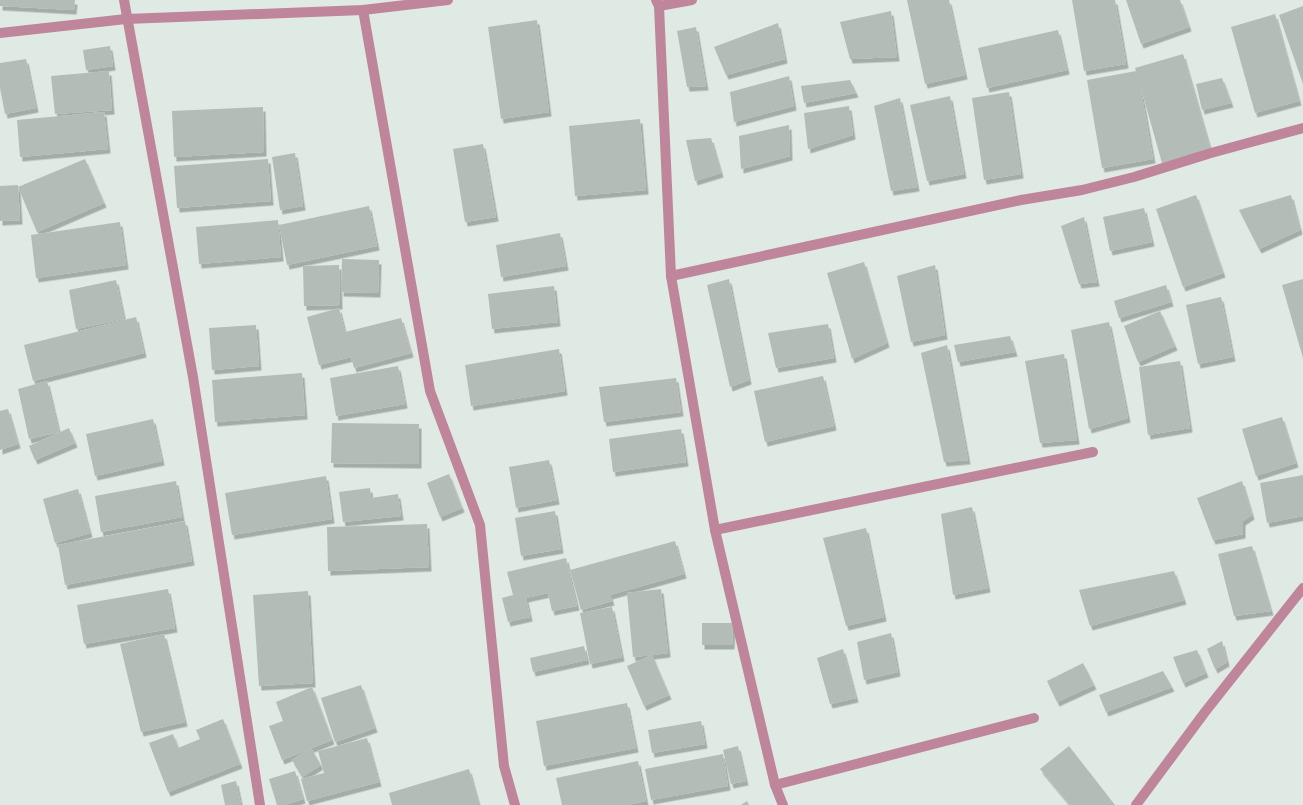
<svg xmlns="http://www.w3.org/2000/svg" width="1303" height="805" font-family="Inter,sans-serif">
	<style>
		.building { fill: #b3bcb7; filter: url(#shadow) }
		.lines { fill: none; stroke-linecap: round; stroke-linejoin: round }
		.minor { stroke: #bf859b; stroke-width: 10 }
	</style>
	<defs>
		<filter id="shadow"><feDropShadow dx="2.5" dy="4.5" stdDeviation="0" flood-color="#0004"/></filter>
	</defs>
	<rect width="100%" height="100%" fill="#e0eae4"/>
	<g class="building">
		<path d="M0 0H75L74 10 0 6Z"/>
		<path d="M907 0H949L965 75 925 84Z"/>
		<path d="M1072 0H1115L1126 64 1084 71Z"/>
		<path d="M1126 0H1180L1189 27 1141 44Z"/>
		<path d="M1303 6V84L1279 15Z"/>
		<path d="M891 11 897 57 850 59 840 22Z"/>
		<path d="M1275 14 1299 101 1255 113 1231 27Z"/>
		<path d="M537 20 549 112 501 119 488 27Z"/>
		<path d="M778 23 785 59 726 75 714 47Z"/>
		<path d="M696 27 706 86 687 87 677 31Z"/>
		<path d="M1058 30 1067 70 987 88 978 48Z"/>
		<path d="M110 46 113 66 86 70 83 50Z"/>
		<path d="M1183 54 1210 148 1162 163 1140 85 1153 159 1102 168 1087 80 1136 71 1135 68Z"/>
		<path d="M26 59 36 108 5 114 0 88V63Z"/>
		<path d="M109 71 112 110 55 114 51 76Z"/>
		<path d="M789 76 794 106 734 122 730 92Z"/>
		<path d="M1222 78 1231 103 1202 110 1196 84Z"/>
		<path d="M850 80 856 93 804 103 801 86Z"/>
		<path d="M1009 92 1021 174 984 180 972 98Z"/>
		<path d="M950 96 964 174 927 181 910 105Z"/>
		<path d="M900 98 917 187 891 191 874 106Z"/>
		<path d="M849 106 853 135 808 149 804 113Z"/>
		<path d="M263 107 264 152 174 157 172 111Z"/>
		<path d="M104 112 108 149 20 157 17 120Z"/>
		<path d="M640 119 646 190 575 196 569 126Z"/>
		<path d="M789 125 790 156 741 169 739 136Z"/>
		<path d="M711 138 721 173 695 181 686 140Z"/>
		<path d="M483 144 496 217 465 222 453 149Z"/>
		<path d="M295 153 303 206 280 210 272 157Z"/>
		<path d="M85 159 104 203 37 232 18 187Z"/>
		<path d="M268 159 271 201 177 208 174 166Z"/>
		<path d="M18 185 20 220 0 221V186Z"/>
		<path d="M1196 195 1223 273 1183 287 1156 209Z"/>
		<path d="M1291 195 1300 230 1259 249 1239 210Z"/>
		<path d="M369 206 377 246 287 265 279 225Z"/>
		<path d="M1144 208 1152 242 1110 251 1103 217Z"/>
		<path d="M1084 217 1097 282 1079 284 1061 226Z"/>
		<path d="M278 220 281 257 199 264 196 227Z"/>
		<path d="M120 222 126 265 36 278 31 235Z"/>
		<path d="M560 233 566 266 501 277 496 245Z"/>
		<path d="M342 259 379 260 378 293 341 292Z"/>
		<path d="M864 262 887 343 852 359 827 273Z"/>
		<path d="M339 265 340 305 304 306 303 266Z"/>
		<path d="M935 265 945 335 911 342 897 276Z"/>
		<path d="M729 279 749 380 730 387 707 285Z"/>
		<path d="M1303 279V358L1282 285Z"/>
		<path d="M116 280 124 319 76 329 69 290Z"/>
		<path d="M1166 285 1171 302 1119 318 1114 301Z"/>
		<path d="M554 286 558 322 492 329 488 294Z"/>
		<path d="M1221 297 1233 357 1198 364 1186 305Z"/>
		<path d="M339 308 345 332 401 318 411 353 354 368 351 357 319 365 307 317Z"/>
		<path d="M1160 311 1175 346 1138 362 1124 326Z"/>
		<path d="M136 317 144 353 33 381 24 345Z"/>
		<path d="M1109 322 1128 418 1089 429 1071 330Z"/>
		<path d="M828 324 834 358 776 368 768 333Z"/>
		<path d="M256 325 259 366 212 370 209 328Z"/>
		<path d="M1010 336 1015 352 958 362 954 345Z"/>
		<path d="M947 345 968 460 944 462 921 353Z"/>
		<path d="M559 349 565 391 471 406 465 365Z"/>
		<path d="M1064 354 1077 440 1040 443 1025 361Z"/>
		<path d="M1180 361 1190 428 1148 435 1139 367Z"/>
		<path d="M398 366 405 404 336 416 330 378Z"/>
		<path d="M302 373 305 415 215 422 212 380Z"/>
		<path d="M823 376 834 426 765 442 754 391Z"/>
		<path d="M676 378 681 412 604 422 599 387Z"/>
		<path d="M47 381 59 432 29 439 18 389Z"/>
		<path d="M8 409 18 444 0 450V411Z"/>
		<path d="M1282 417 1296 463 1256 476 1242 429Z"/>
		<path d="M153 419 162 461 95 476 86 434Z"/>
		<path d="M332 423 419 424V464L331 463Z"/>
		<path d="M69 428 75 443 35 460 29 446Z"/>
		<path d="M681 429 686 462 613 472 609 439Z"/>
		<path d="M549 460 557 500 516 508 509 467Z"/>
		<path d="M449 474 462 508 440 517 427 483Z"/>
		<path d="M1303 475V516L1267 523 1260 483Z"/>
		<path d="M326 476 332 519 232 535 225 493Z"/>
		<path d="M176 481 182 517 101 532 95 496Z"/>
		<path d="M1242 481 1252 515 1243 521V534L1213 540 1197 498Z"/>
		<path d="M370 488 371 498 398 494 401 516 343 522 339 492Z"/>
		<path d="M78 489 90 533 55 543 43 499Z"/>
		<path d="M972 507 988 588 953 595 941 514Z"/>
		<path d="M555 511 561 549 521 556 515 518Z"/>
		<path d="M185 521 192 561 65 585 58 545Z"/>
		<path d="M427 524 429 567 328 571 327 527Z"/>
		<path d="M866 528 884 617 846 626 823 538Z"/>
		<path d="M675 541 684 574 610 595 612 601 581 610 570 570Z"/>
		<path d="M1252 546 1271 611 1234 616 1218 554Z"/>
		<path d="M566 558 577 606 552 611 548 593 526 598 530 617 508 622 502 598 513 595 507 572Z"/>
		<path d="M1174 571 1184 600 1090 626 1079 590Z"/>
		<path d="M168 589 175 628 84 644 77 605Z"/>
		<path d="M661 589 668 653 652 655 669 695 644 706 627 666 652 655 633 657 627 593Z"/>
		<path d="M308 591 313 683 259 686 253 595Z"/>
		<path d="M612 607 622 657 590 664 580 613Z"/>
		<path d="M702 623H733L732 645H702Z"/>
		<path d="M891 633 898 672 864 680 857 642Z"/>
		<path d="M164 634 185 722 141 732 120 644Z"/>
		<path d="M1222 641 1227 662 1215 669 1207 649Z"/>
		<path d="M584 646 587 660 533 672 530 658Z"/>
		<path d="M843 649 856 698 830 704 817 658Z"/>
		<path d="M1197 650 1206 673 1183 683 1173 657Z"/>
		<path d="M1083 663 1094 685 1057 702 1047 681Z"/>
		<path d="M1163 671 1172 687 1106 712 1099 695Z"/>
		<path d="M361 685 375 728 335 742 321 698Z"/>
		<path d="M312 687 332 740 282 760 269 726 283 721 276 702Z"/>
		<path d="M627 703 636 748 544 766 536 721Z"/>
		<path d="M223 719 240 764 168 792 149 743 173 734 178 748 200 739 196 730Z"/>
		<path d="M701 721 705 744 652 753 648 730Z"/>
		<path d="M367 738 379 782 307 801 301 779 324 773 318 751Z"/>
		<path d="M738 746 746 781 731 784 723 750Z"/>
		<path d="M1069 746 1115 805H1070L1040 769Z"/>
		<path d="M311 748 321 765 302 777 292 760Z"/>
		<path d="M723 754 728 786 651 800 645 769Z"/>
		<path d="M638 761 646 801 627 805H562L556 778Z"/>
		<path d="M469 769 479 805H392L389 793Z"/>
		<path d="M295 771 303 799 284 805H277L269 779Z"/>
		<path d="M236 781 241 805H225L221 785Z"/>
		<path d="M747 801 749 805H741Z"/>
	</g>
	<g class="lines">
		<g class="minor">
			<path d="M124 0 193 377 260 805"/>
			<path d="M656 0 659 6 671 276 715 530 775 785 783 805"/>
			<path d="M659 6 692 0"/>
			<path d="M363 10 430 391 480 525 504 766 515 805"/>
			<path d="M0 33 126 19 363 10 448 0"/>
			<path d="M671 276 1021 200 1082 190 1134 177 1211 153 1303 128"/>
			<path d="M715 530 1093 452"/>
			<path d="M775 785 1034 718"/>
			<path d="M1136 805 1205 712 1303 588"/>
		</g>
	</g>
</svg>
